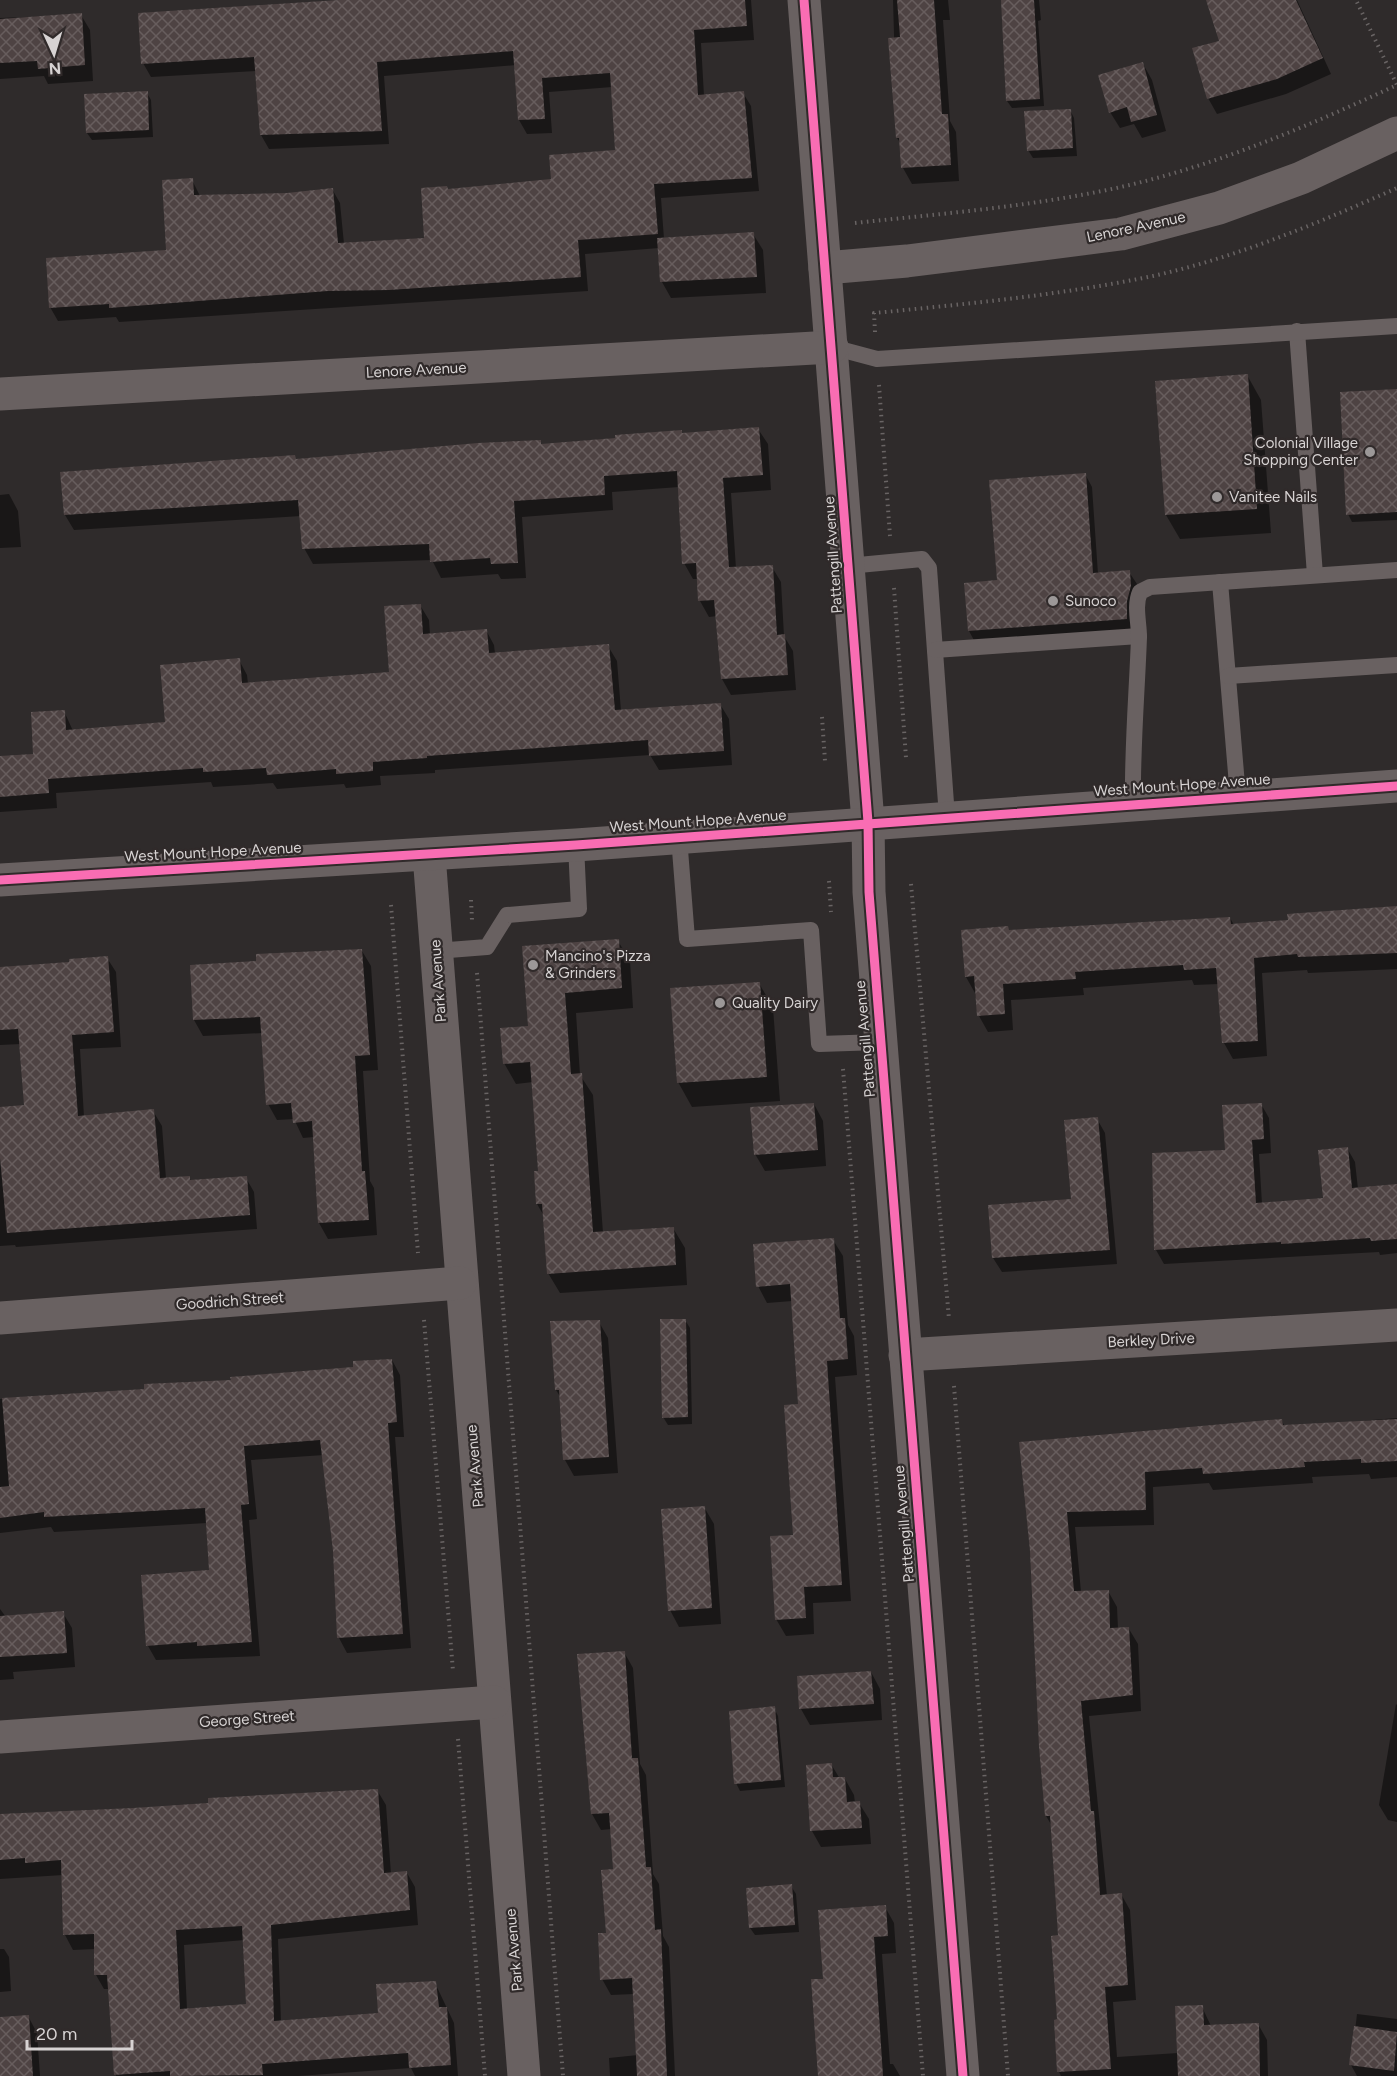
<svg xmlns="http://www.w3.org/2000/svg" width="1397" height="2076" font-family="Figtree,sans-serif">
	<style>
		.shadow { fill: #0007; fill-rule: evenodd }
		.building { fill: url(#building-cross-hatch); fill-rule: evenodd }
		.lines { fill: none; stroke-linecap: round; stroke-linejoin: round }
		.path { stroke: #696464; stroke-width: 4; stroke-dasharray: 1.5 4.5; stroke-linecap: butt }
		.service { stroke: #696161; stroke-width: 16 }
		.minor { stroke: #696161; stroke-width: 33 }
		.tertiary { stroke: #696161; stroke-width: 33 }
		.cycleway-casing { stroke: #302a2a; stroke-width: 13 }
		.cycleway { stroke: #f96db3; stroke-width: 9 }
		.poi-dot { fill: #9c9898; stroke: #302a2a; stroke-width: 2 }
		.labels { text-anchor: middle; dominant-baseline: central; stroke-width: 4.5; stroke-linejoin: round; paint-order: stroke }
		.street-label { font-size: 15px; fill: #d7d3d3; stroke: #302a2a }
		.poi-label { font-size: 15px; fill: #d7d3d3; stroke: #302a2a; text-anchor: start }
	</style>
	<defs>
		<pattern id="building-cross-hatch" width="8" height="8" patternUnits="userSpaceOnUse" patternTransform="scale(1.5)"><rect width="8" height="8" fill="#4e4343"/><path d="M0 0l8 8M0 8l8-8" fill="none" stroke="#675d5d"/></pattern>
	</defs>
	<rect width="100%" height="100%" fill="#2f2b2b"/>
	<g class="shadow">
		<path d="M343 0H751L754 40 701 43 704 96 743 93 751 106 759 191 661 198 664 239 753 234 763 250 766 293 671 298 662 282 659 248 585 254 588 291 119 322 116 317 58 321 50 307 167 251 192 180 200 196 287 194 332 189 340 203 344 244 426 239 448 190 552 180 617 152 612 87 549 92 552 133 527 134 519 120 516 65 384 76 389 144 269 149 261 135 257 71 151 77 143 63Z"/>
		<path d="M893 0H948L950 20H943L950 121 956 132 959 181 912 184 903 168 901 144 897 138Z"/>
		<path d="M1002 0H1039L1041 20 1038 21 1044 106 1012 108 1007 101Z"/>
		<path d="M1208 0H1297L1331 74 1286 94 1217 114 1208 98 1221 42Z"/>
		<path d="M81 15 90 30 93 81 48 84 44 76 0 79V18Z"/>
		<path d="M1143 64 1152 80 1166 131 1142 138 1134 124 1120 128 1110 112Z"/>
		<path d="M147 93 151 100 153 137 92 140 87 133Z"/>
		<path d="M1070 110 1074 118 1077 156 1033 158 1028 150Z"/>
		<path d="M1247 375 1261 400 1271 533 1180 539 1166 515Z"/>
		<path d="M1397 390V520L1352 522 1348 514Z"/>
		<path d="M758 429 768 444 771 490 731 493 736 569 772 567 781 582 784 636 793 651 796 690 731 695 722 679 717 616 709 617 700 601 698 579H693L684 563 679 487 612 492 613 510 522 517 526 578 501 579 498 574 441 578 432 560 313 564 304 548 301 516 74 530 65 515 296 460 540 442 542 445 681 432 683 435Z"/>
		<path d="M1085 474 1092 487 1098 574 1129 572 1137 584 1138 600 1134 632 976 644 969 631 965 584 999 582Z"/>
		<path d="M9 494 18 511 21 547 0 548V495Z"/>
		<path d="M420 605 429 620 430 635 486 630 494 645 495 654 608 646 617 661 621 711 720 704 729 719 732 765 659 770 650 755 435 770V773L380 776 381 785 346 788 344 784 277 789 273 783 213 787 211 782 56 793 57 808 0 812V758L35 755 64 711 73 731 167 723 239 660 247 675 248 684 390 673Z"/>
		<path d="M1397 907V969L1308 973 1307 970 1262 973 1267 1056 1233 1059 1224 1043 1219 984 1194 985 1192 980 1083 988 1084 995 1011 1000 1013 1030 988 1032 979 1016 975 993 966 977 963 931 1010 932 1230 918 1234 925 1290 922Z"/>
		<path d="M618 941 630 961 633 1008 576 1013 580 1075 593 1095 603 1233 673 1228 685 1248 687 1285 560 1293 548 1273 544 1216 537 1204 540 1172 533 1082 516 1084 504 1063 529 1028Z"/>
		<path d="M362 951 371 966 378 1070 363 1071 370 1181 374 1188 377 1235 328 1239 319 1223 314 1137 303 1138 294 1119 277 1120 268 1104 263 1033 203 1036 194 1020 258 963Z"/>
		<path d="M107 958 116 972 121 1047 80 1049 84 1117 153 1111 162 1126 166 1179 189 1177 191 1181 246 1178 254 1192 257 1229 16 1247 15 1245 0 1246V1108L26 1106 21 1044 0 1045V969L71 964Z"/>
		<path d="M759 983 773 1008 780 1101 692 1107 678 1082Z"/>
		<path d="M814 1104 823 1121 826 1166 765 1171 755 1154Z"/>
		<path d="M1261 1104 1269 1118 1271 1153 1259 1154 1262 1204 1325 1200 1347 1148 1355 1162 1358 1189 1397 1186V1253L1380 1255 1379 1252 1164 1264 1156 1250Z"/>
		<path d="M1097 1119 1105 1133 1117 1264 1002 1272 993 1258 1072 1200Z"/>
		<path d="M833 1240 843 1256 848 1325 854 1336 857 1375 835 1377 851 1601 813 1603 814 1634 786 1636 776 1619 795 1536 800 1405 792 1301 767 1303 758 1286Z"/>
		<path d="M685 1320 690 1328 692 1424 668 1425 663 1417Z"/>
		<path d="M599 1322 608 1338 618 1473 574 1476 565 1460 561 1398 556 1390Z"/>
		<path d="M392 1360 400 1375 404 1437H395L411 1648 347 1653 339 1638 334 1551 324 1455 251 1460 257 1519 249 1520 260 1656 156 1660 148 1646 210 1571 207 1523 54 1532 51 1527 0 1533V1399L146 1390 355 1368Z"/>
		<path d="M1397 1418V1477L1371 1479 1369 1474 1312 1477 1313 1483 1213 1490 1209 1483 1153 1487 1154 1525 1075 1527 1081 1592 1108 1591 1117 1607 1118 1629H1129L1138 1644 1141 1711 1089 1716 1107 1896 1121 1894 1130 1910 1136 2000 1113 2002 1117 2057 1178 2053 1202 2007 1211 2026 1258 2024 1267 2040 1268 2076H1061L1059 2072 1060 1937 1052 1826 1046 1816 1031 1551 1021 1443 1282 1421 1285 1427Z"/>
		<path d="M704 1507 714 1524 721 1624 679 1627 670 1610Z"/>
		<path d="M0 1609 6 1617 63 1613 72 1628 75 1667 13 1672 14 1679 0 1680Z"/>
		<path d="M624 1652 633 1668 640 1764 646 1775 653 1874 659 1884 663 1936 669 1947 675 2076H610L609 2058 638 2055 634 1994 611 1995 602 1979 615 1871 612 1829 601 1830 592 1814Z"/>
		<path d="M871 1672 880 1689 882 1720 810 1725 801 1709Z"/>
		<path d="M1396 1704 1397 1705V1822L1388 1820 1379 1805Z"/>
		<path d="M774 1708 778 1716 785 1787 740 1791 736 1783Z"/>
		<path d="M831 1764 840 1779H845L854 1795 855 1803H859L869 1819 871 1844 821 1847 812 1831Z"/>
		<path d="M377 1790 386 1805 391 1874 407 1873 415 1887 418 1925 278 1939 281 2022 379 2015 435 1983 454 2023 458 2076H415L411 2068 298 2076H116L110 1989H104L96 1975 95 1949 73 1950 65 1935 63 1875 0 1879V1816L133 1810ZM245 1940 247 2006 187 2010 184 1945Z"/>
		<path d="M791 1886 796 1894 799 1932 755 1935 750 1928Z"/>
		<path d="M885 1907 894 1923 896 1953 882 1954 890 2064H893L900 2076H819Z"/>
		<path d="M0 1949H4L9 1957 11 1991 0 1992Z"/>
		<path d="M1357 2014 1397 2019V2076H1357L1351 2065Z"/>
		<path d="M28 2016 37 2033 40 2076H0V2018Z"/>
	</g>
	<g class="building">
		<path d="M339 0H745L747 26 694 30 698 95 744 91 752 178 654 184 658 234 578 240 581 277 389 290 328 291 109 308V304L49 308 46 258 166 250 162 180 193 178 194 195 287 193 333 188 338 243 424 238 421 188 447 186 448 189 551 179 549 155 615 150 610 73 542 78 545 119 518 120 513 51 377 62 382 131 260 135 254 57 141 64 138 13Z"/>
		<path d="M897 0H934L942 114H948L951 165 901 168 899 138H896L888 38 900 37Z"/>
		<path d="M1001 0H1034L1040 99 1006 101Z"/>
		<path d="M1206 0H1296L1323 58 1277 79 1207 99 1192 48 1219 41Z"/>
		<path d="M82 13 85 65 38 69 37 61 0 63V19Z"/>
		<path d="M1143 62 1157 115 1131 122 1127 107 1109 113 1098 75Z"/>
		<path d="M148 91 149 130 86 133 84 94Z"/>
		<path d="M1071 109 1073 148 1027 151 1024 111Z"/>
		<path d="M754 232 757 277 660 282 657 238Z"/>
		<path d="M1248 374 1257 509 1165 515 1155 381Z"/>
		<path d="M1397 389V512L1346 515 1340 392Z"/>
		<path d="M759 427 763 475 723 478 729 567 773 565 777 635 785 634 788 675 721 679 714 600 698 601 696 563 682 564 677 471 604 476 605 495 514 501 518 563 491 564 490 558 430 562 429 544 302 549 298 500 64 515 60 472 295 455 296 459 478 443 541 440V444L615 438V435L682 430V433Z"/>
		<path d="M1086 473 1093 573 1130 570 1131 586 1127 601V619L968 631 964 583 997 580 989 480Z"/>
		<path d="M421 604 423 634 487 629 489 653 609 644 615 710 721 703 724 751 649 756 648 740 427 756V758L373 762V771L336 774V769L267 775 266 768 203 772V768L48 779 49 793 0 797V756L33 754 31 712 65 710 66 730 165 722 160 665 240 658 242 683 389 672 384 606Z"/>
		<path d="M1397 906V953L1298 957 1297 954 1254 958 1258 1041 1222 1043 1216 968 1184 970 1183 965 1075 972 1076 979 1003 984 1005 1014 977 1016 974 976 965 977 961 930 1008 926 1009 930 1230 917 1231 924 1288 920 1287 914Z"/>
		<path d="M619 939 622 988 565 993 571 1074 582 1073 593 1232 674 1227 676 1265 547 1274 542 1204H536L534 1171H538L530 1062 503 1064 500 1028 528 1026 522 946Z"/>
		<path d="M362 949 370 1055 355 1056 362 1171H365L369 1220 318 1223 312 1121 293 1123 291 1103 266 1105 260 1017 193 1020 190 965 256 961V954Z"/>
		<path d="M108 956 114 1032 72 1035 78 1116 154 1109 160 1178 190 1176V1180L247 1176 250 1215 7 1233 0 1158V1107L24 1105 18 1029 0 1030V967L69 962V959Z"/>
		<path d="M760 982 767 1077 677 1083 670 988Z"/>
		<path d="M814 1103 818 1150 754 1155 750 1107Z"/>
		<path d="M1262 1103 1264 1139 1252 1140 1256 1203 1323 1198 1318 1150 1348 1147 1352 1188 1397 1184V1239L1371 1241 1370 1238 1281 1244V1242L1154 1250 1152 1153 1225 1150 1222 1105Z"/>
		<path d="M1098 1117 1110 1250 992 1258 988 1205 1071 1199 1064 1120Z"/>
		<path d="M834 1238 840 1318H845L848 1359 827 1361 842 1585 804 1587 806 1618 775 1620 770 1536 793 1535 784 1405 798 1404 790 1284 756 1287 753 1244Z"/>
		<path d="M660 1319H686L688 1417 662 1418Z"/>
		<path d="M600 1320 609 1457 563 1460 559 1390H555L550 1321Z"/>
		<path d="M392 1359 397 1422 388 1423 403 1634 337 1638 333 1551 320 1440 244 1446 249 1504 241 1505 252 1642 197 1646V1642L146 1646 141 1575 209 1570 205 1508 44 1517V1512L0 1518V1487L9 1486 2 1398 144 1389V1384L231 1380 230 1377 353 1367V1361Z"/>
		<path d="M1282 1419 1283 1425 1397 1419V1461L1361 1463V1459L1304 1462 1305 1467 1203 1474 1202 1468 1145 1472 1146 1510 1067 1512 1074 1591 1109 1590 1110 1628 1129 1627 1133 1695 1081 1701 1091 1811H1094L1100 1895 1122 1893 1128 1985 1105 1987 1111 2069 1057 2072 1054 2020 1057 2019 1051 1936 1058 1935 1050 1816H1045L1039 1747 1030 1551 1019 1442Z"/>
		<path d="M705 1506 712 1608 668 1611 661 1509Z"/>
		<path d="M64 1611 67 1653 0 1657V1616Z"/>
		<path d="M625 1651 632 1758H638L646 1867H651L655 1930 661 1929 667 2076H637L632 1978 600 1980 598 1933H606L601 1870 613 1869 609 1813 591 1814 577 1654Z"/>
		<path d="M871 1671 874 1704 799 1709 797 1676Z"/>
		<path d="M775 1706 781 1780 734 1784 729 1711Z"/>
		<path d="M832 1763 833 1777H845L847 1802 860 1801 862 1828 810 1831 806 1765Z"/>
		<path d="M378 1789 384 1873 407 1871 410 1910 271 1925 274 2021 378 2013 376 1984 436 1981 439 2007H447L451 2065 409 2068 408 2053 262 2064 263 2075 170 2076V2071L114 2075 107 1975H94V1934L63 1935 61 1860 25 1863V1858L0 1860V1814L133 1808 208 1803V1798ZM242 1926 246 2004 180 2009 176 1930Z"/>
		<path d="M792 1884 795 1925 749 1928 746 1888Z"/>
		<path d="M886 1905 888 1936 874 1937 883 2076H818L811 1979H823L818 1910Z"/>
		<path d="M1203 2005 1204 2025 1259 2023 1260 2076H1178L1175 2006Z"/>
		<path d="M29 2015 33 2076H0V2017Z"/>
		<path d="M1354 2026 1397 2032 1394 2071 1349 2065Z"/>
	</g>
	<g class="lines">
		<g class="path">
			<path d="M855 223C939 214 1024 207 1107 190 1208 169 1304 128 1397 85L1356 0"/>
			<path d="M875 332 874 313C967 304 1061 295 1153 276 1238 257 1318 223 1397 188"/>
			<path d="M879 385 890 536"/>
			<path d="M894 588 906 758"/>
			<path d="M822 717 825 761"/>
			<path d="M829 881 831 912"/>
			<path d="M911 884 949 1319"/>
			<path d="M471 900 472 920"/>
			<path d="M391 905 418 1253"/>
			<path d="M477 973 563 2076"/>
			<path d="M843 1069 923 2076"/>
			<path d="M424 1320 453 1671"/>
			<path d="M954 1386 1008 2076"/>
			<path d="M458 1739 485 2076"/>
		</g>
		<g class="service">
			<path d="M1297 331 1315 575"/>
			<path d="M832 347 877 359 1397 326"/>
			<path d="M848 566 922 559 929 568 947 817"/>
			<path d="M1220 582 1238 797"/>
			<path d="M935 650 1139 636"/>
			<path d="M1228 676 1397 665"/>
			<path d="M1133 804C1132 748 1137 693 1139 637 1139 622 1134 606 1140 592L1150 587 1397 570"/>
			<path d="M679 837 687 939 811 930 819 1044 880 1042"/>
			<path d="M436 951 487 947 507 915 579 909 576 845"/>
		</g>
		<g class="minor">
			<path d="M804 0 868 822 869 892 963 2076"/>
			<path d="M825 268 907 261 1121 234 1219 208 1301 178 1397 133"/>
			<path d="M0 394 832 347"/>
			<path d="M429 855 524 2076"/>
			<path d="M0 1318 460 1283"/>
			<path d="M905 1355 1397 1325"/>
			<path d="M0 1737 494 1702"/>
		</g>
		<path class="tertiary" d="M0 880 576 845 1397 786"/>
		<g class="cycleway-casing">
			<g id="cycleway">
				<path d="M804 0 868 822 869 892 963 2076"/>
				<path d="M0 880 576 845 1397 786"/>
			</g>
		</g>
		<use href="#cycleway" class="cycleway"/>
	</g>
	<g class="poi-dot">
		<circle cx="1370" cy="452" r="6"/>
		<circle cx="1217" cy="497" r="6"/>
		<circle cx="1053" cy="601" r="6"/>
		<circle cx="533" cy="965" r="6"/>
		<circle cx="720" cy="1003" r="6"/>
	</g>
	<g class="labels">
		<g class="street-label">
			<text transform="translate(1136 227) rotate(-12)">Lenore Avenue</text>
			<text transform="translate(416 370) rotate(-3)">Lenore Avenue</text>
			<text transform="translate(833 555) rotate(-94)">Pattengill Avenue</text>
			<text transform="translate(1182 785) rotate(-4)">West Mount Hope Avenue</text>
			<text transform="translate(698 821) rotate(-4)">West Mount Hope Avenue</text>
			<text transform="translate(213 852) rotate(-3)">West Mount Hope Avenue</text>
			<text transform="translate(438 981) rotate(-94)">Park Avenue</text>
			<text transform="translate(865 1039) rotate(-95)">Pattengill Avenue</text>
			<text transform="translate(230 1301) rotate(-4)">Goodrich Street</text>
			<text transform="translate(1151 1340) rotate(-3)">Berkley Drive</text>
			<text transform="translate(475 1466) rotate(-95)">Park Avenue</text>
			<text transform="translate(904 1524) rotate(-95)">Pattengill Avenue</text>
			<text transform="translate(247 1719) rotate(-4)">George Street</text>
			<text transform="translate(514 1950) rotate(-95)">Park Avenue</text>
		</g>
		<g class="poi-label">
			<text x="1358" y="443" text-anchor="end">Colonial Village<tspan x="1358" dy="17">Shopping Center</tspan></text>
			<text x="1229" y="497">Vanitee Nails</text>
			<text x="1065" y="601">Sunoco</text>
			<text x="545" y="956">Mancino's Pizza<tspan x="545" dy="17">&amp; Grinders</tspan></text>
			<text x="732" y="1003">Quality Dairy</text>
		</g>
	</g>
	<g transform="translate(54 54) rotate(176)" stroke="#302a2a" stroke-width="4.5" paint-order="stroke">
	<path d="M0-4.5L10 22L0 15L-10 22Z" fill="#d7d3d3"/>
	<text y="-9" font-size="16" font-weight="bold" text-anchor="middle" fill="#d7d3d3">N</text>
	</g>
	<path d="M27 2040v9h105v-9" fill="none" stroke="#d7d3d3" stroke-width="3"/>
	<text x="36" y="2040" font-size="18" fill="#d7d3d3" stroke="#302a2a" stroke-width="4.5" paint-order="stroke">20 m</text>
</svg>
